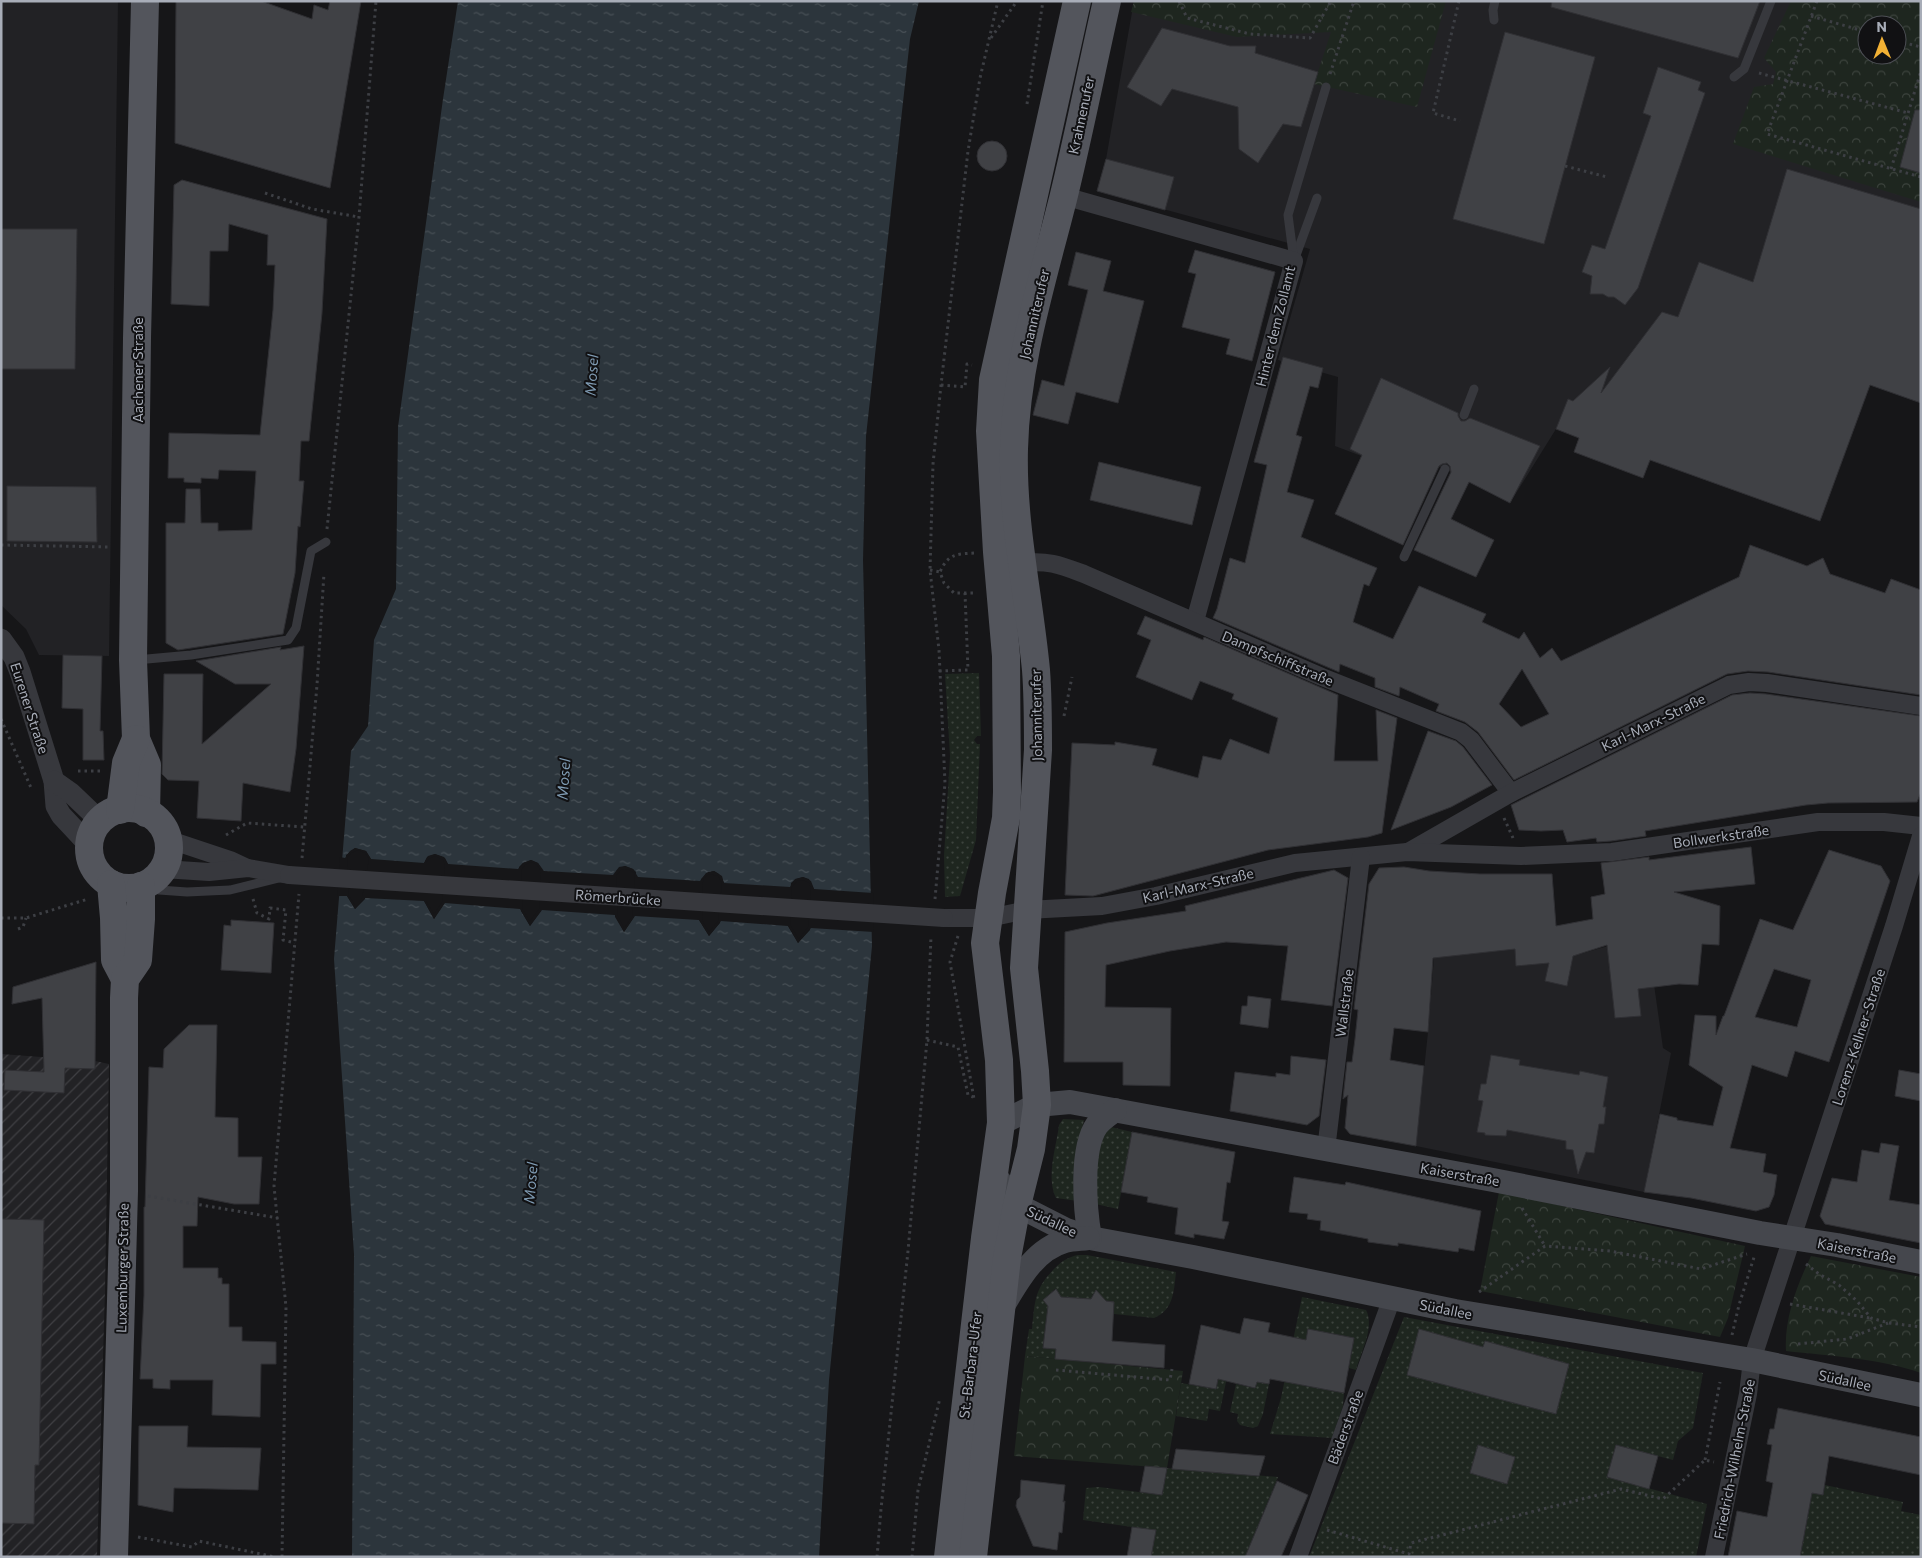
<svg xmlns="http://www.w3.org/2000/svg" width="1922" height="1558" font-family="Commissioner,sans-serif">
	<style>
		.built { fill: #222225; fill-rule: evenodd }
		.industrial { fill: url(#industrial-furrows) }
		.grass { fill: url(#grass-dots) }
		.park { fill: url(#park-crowns); fill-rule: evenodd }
		.water { fill: url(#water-ripples); fill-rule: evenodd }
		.pier { fill: #161618; fill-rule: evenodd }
		.building { fill: #404145; stroke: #303034; fill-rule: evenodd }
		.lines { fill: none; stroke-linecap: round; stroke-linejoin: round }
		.path { stroke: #3d3f44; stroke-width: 3; stroke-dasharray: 2.5 4; stroke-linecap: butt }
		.service { stroke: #37383d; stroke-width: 9 }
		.minor { stroke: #37383d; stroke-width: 18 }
		.tertiary { stroke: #37383d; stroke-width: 21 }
		.secondary { stroke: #45474d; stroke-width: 24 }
		.primary { stroke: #53555c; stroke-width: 28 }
		.minor-bridge { stroke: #37383d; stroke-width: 18 }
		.labels { text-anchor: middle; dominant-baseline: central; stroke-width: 4; stroke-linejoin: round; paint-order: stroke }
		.street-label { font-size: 14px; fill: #a8adb8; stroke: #111113 }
		.water-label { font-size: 15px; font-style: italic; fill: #7f9bb3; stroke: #111113 }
	</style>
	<defs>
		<pattern id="industrial-furrows" width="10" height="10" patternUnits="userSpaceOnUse" patternTransform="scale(1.25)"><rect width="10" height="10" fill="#222225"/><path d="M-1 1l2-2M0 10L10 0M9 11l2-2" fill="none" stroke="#3f3f43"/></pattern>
		<pattern id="grass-dots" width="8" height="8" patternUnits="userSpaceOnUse" patternTransform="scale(1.25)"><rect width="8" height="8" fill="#1e261f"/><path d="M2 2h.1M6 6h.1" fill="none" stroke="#3c433d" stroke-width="1.8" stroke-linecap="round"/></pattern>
		<pattern id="park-crowns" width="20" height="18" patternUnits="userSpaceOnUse" patternTransform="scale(1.25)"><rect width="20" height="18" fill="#1e261f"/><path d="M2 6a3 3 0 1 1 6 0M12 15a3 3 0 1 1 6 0" fill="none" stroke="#3c433d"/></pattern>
		<pattern id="water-ripples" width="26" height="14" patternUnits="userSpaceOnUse" patternTransform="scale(1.25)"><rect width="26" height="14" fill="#2c353c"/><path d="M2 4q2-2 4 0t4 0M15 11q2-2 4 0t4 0" fill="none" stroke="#485056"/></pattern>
	</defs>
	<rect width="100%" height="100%" fill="#161618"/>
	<g class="built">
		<path d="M1 1H118L109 656 39 655 26 629 1 605Z"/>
		<path d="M1134 1H1921V305L1899 336 1699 262 1640 421 1568 399 1556 429 1510 503 1445 469 1434 465 1427 481 1335 446 1338 377 1278 360 1310 249 1097 191 1106 159ZM1867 25H1897V55H1867Z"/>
		<path d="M1647 935 1663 1048 1671 1053 1644 1192 1416 1146 1428 1032 1434 958 1515 948 1517 966 1549 963 1545 981 1567 986 1573 957 1551 953 1580 954Z"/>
	</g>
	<path class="industrial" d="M1 1054 95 1061 109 1064 105 1290 97 1557H1Z"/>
	<g class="grass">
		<path d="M979 673 981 736H977L974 740 977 744H980L976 840 960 896 945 897 944 856 950 756 945 674Z"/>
		<path d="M1063 1119 1084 1120 1080 1139 1078 1201 1056 1198C1046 1177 1056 1148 1059 1125Z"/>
		<path d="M1107 1126 1132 1132 1118 1209 1091 1203 1094 1163Z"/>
		<path d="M1078 1255H1087L1176 1272C1174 1290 1174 1310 1154 1318L1114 1314V1302L1102 1301 1099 1294H1093L1091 1299 1061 1297 1055 1289 1043 1300 1048 1306 1043 1348 1056 1349 1055 1359 1025 1356 1029 1329H1032C1035 1301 1034 1289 1055 1268 1062 1261 1068 1257 1078 1255Z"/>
		<path d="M1302 1297 1366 1310C1375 1327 1361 1352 1356 1370L1349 1368 1354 1338 1308 1329 1297 1384 1344 1393 1343 1406 1332 1438 1270 1434 1281 1398Z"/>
		<path d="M1404 1317 1703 1373 1693 1428 1678 1441 1673 1460 1616 1445 1607 1477 1707 1504 1696 1557H1309Z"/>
		<path d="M1220 1370 1228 1372 1220 1411 1209 1409 1207 1421 1176 1416 1181 1383 1216 1389Z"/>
		<path d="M1257 1382 1269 1384 1263 1414 1258 1426 1253 1428 1240 1425 1237 1421 1238 1414 1230 1412 1236 1384 1255 1388Z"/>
		<path d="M1167 1468 1278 1477 1245 1557H1151L1132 1527 1083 1520 1086 1488 1099 1487 1162 1495Z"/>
		<path d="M1825 1485 1903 1502 1901 1511 1921 1515V1557H1800L1812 1493 1823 1495Z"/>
	</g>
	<g class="park">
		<path d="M1134 1H1446L1417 107 1314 84 1331 32 1237 37 1131 12Z"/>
		<path d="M1791 1H1921V202L1733 144 1754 87 1773 84 1776 72 1764 58ZM1867 25H1897V55H1867Z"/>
		<path d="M1499 1192 1745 1246 1728 1318 1720 1337 1480 1291Z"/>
		<path d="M1811 1256 1921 1277V1373C1878 1358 1830 1356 1786 1351 1784 1319 1797 1285 1811 1256Z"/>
		<path d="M1025 1356 1183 1371 1167 1468 1014 1456Z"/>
	</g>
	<path class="water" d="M458 1H919L910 39 866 436 863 560 872 946 829 1380 819 1557H352L354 1254 334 959 351 751 368 726 374 640 396 589 398 427 443 99ZM355 848 366 851 371 859 365 899 355 909 347 896 346 855ZM435 854 445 858 448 864 443 905 434 919 424 901V863L427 857ZM531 860 538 863 543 871 541 911 530 926 521 911 519 867 523 863ZM625 866 633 869 636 872 634 917 624 932 615 917 614 875 617 870ZM708 872 714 871 719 874 724 883 720 923 709 936 699 920 701 879ZM803 877 809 879 814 889 810 930 798 943 788 926 791 883 796 879Z"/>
	<path class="pier" d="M355 848 366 851 371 859 424 863 428 856 435 854 444 857 448 864 518 869 523 863 531 860 538 863 544 871 613 875 619 867 625 866 633 869 638 877 700 881 706 873 714 871 722 876 724 883 790 887 795 879 803 877 811 881 814 889 873 893 874 932 811 928 798 943 788 926 721 921 709 936 699 920 635 916 624 932 615 915 542 910 530 926 520 909 445 903 434 919 424 901 365 898 355 909 347 896H337L340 857 345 858 350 851ZM358 850 365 853 369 859 362 898 355 905 349 896 347 858 351 853ZM435 856 443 860 445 865 442 902 434 914 426 901V863L429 859ZM531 862 537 865 541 871 539 909 530 921 523 910 521 870 525 865ZM628 869 634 873 635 877 632 917 624 928 618 916 616 876 621 870ZM709 874 718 876 722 883 718 921 709 932 702 920 703 882 704 878ZM803 880 809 883 811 889 808 927 799 939 790 925 792 887 797 881Z"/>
	<g class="building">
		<path d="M176 1H261L312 19 314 5 328 10 330 1H361L330 188 175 143Z"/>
		<path d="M1552 1H1760L1738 58 1551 7Z"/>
		<path d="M1162 28 1230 46H1256L1255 53 1318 72 1301 127 1283 124 1258 163 1239 149 1238 107 1172 89 1161 106 1127 87Z"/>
		<path d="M1505 32 1595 57 1544 244 1453 219Z"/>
		<path d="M1658 67 1701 82 1698 90 1705 93 1638 288 1625 305 1614 297H1608L1603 294H1590L1592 276 1582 272 1592 245 1605 249 1651 116 1643 113Z"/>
		<path d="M1915 110H1921V173L1900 167Z"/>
		<circle cx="992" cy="156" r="15"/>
		<path d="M1106 159 1174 177 1165 210 1097 191Z"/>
		<path d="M1787 169 1921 209V403L1870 385 1820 521 1650 460 1643 478 1574 452 1579 438 1556 429 1568 399 1573 401 1610 367 1601 393 1662 312 1678 317 1699 262 1753 282Z"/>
		<path d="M182 180 327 219 322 313 309 441H301L299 481H304L300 527 298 526 295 573 283 634 178 650 166 643V523H185L186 489H200L201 523H218V531L252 530 256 471 219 470 218 479 201 478V483L184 482V478H168L169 433 260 435 273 310 275 265H267L268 235 229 224 228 251H210L209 306 171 304 174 185Z"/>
		<path d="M1 229H77L75 369H1Z"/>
		<path d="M1195 250 1275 272 1252 361 1226 354 1230 339 1182 327 1196 274 1188 272Z"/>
		<path d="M1076 252 1111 261 1103 291 1144 301 1118 403 1076 392 1068 424 1033 415 1042 380 1064 386 1088 290 1068 285Z"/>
		<path d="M1283 357 1323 368 1318 388 1310 386 1296 435 1302 437 1287 492 1314 500 1301 537 1377 568 1369 586 1364 584 1353 622 1393 639 1419 586 1486 614 1482 622 1519 639 1524 632 1540 658 1552 648 1561 661 1739 577 1750 545 1807 566 1823 558 1830 574 1885 593 1891 579 1921 590V695L1768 672 1748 671 1727 674 1514 780 1478 732 1465 722 1436 711 1439 704 1400 687 1399 696 1375 687V678L1340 664 1339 672 1213 618 1217 609 1230 558 1245 563 1267 465 1254 462ZM1522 669 1549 714 1521 727 1499 704Z"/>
		<path d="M1381 378 1458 413V416L1461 421H1465L1470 418 1540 446 1510 503 1469 482 1451 519 1494 540 1476 577 1414 550 1451 472 1450 466 1447 463 1442 464 1439 466 1403 545 1335 514 1362 455 1350 449Z"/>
		<path d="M1099 462 1201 487 1192 525 1090 500Z"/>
		<path d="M7 486 96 487 97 542 7 541Z"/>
		<path d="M1145 616 1203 640 1204 637 1338 695 1334 761H1378L1376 710 1397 718 1382 833 1368 837 1268 850 1093 896 1065 895 1072 743 1115 745V742L1157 749 1152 765 1198 778 1203 756 1221 760 1230 739 1269 754 1278 718 1232 699 1234 694 1200 681 1192 700 1136 677 1151 640 1137 634Z"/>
		<path d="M304 646 296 749 290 792 243 783 241 821 197 818 199 781 168 780 162 774 164 674H203L202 744 271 684H235L196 661 281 647 280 650Z"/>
		<path d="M63 655 102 656 100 731H103L104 760H83V709L62 708Z"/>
		<path d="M1750 693 1766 694 1921 716V792L1917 802 1828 803 1806 805 1645 831 1646 836 1611 841 1597 842 1596 838 1567 842 1563 830 1541 831 1519 830 1511 805 1732 695Z"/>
		<path d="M1428 731 1456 741 1463 747 1492 785 1451 807 1391 830Z"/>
		<path d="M1751 847 1755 884 1674 892 1720 906 1719 945 1702 944 1698 985 1679 984 1638 989 1641 1016 1615 1018 1607 945 1573 956 1567 986 1545 981 1549 963 1516 966 1515 949 1433 958 1428 1032 1394 1028 1390 1060 1424 1066 1416 1146 1350 1134 1345 1128 1348 1095 1343 1099 1347 1062H1352L1355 1039 1358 1010 1354 1009 1369 884 1379 868 1404 867 1429 871 1480 874H1552L1556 926 1593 919 1591 897 1605 894 1601 863 1649 857V860Z"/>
		<path d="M1829 850 1881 866 1890 881 1829 1062 1795 1051 1787 1077 1752 1065 1730 1148 1766 1154 1763 1172 1777 1175 1774 1195 1769 1207 1756 1211 1691 1198 1644 1192 1660 1114 1677 1118V1120L1713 1126 1723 1087 1689 1065 1695 1015 1716 1016V1035L1723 1016H1724L1760 919 1793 930ZM1774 969 1811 980 1797 1027 1755 1017Z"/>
		<path d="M1334 870 1348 878 1332 1006 1281 1000 1288 946 1226 942 1170 951 1106 965 1105 1007 1171 1008 1170 1086 1123 1085V1062H1064L1065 932 1107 923 1186 911 1185 906Z"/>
		<path d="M231 920 274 923 271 973 221 970 224 925 231 926Z"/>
		<path d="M96 962 95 1069 65 1068 64 1093 4 1090 5 1070 44 1072 42 998 12 1004 13 987Z"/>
		<path d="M1248 996 1271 999 1268 1028 1240 1024 1242 1006H1247Z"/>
		<path d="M189 1025H217L215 1117 238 1118V1157H262L259 1204H234L198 1197 197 1226H183V1268H218V1278H222V1284H229V1327H242V1341L276 1342V1364H261L260 1417 212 1415 213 1380H170V1389L153 1388V1379H140L144 1295V1207H145L149 1067 163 1068 164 1049Z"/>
		<path d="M1491 1055 1520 1060 1519 1065 1579 1075 1580 1071 1608 1077 1603 1107H1606L1604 1124H1599L1594 1153 1586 1152 1578 1174 1573 1150 1566 1149V1141L1507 1130 1506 1136 1485 1135V1133L1477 1132 1483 1101 1478 1100 1481 1084H1486Z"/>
		<path d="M1291 1056 1326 1060 1319 1116 1307 1125 1230 1111 1235 1072 1276 1077V1073L1290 1075Z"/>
		<path d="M1899 1070 1921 1074V1101L1895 1096Z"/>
		<path d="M1132 1132 1235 1152 1230 1183 1227 1182 1222 1221 1229 1222 1224 1239 1194 1234V1238L1175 1234 1178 1208 1147 1202 1148 1197 1121 1192Z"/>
		<path d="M1881 1143 1899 1146 1889 1200 1921 1205V1243L1825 1224 1820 1216 1832 1178 1857 1182 1862 1150 1879 1153Z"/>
		<path d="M1294 1177 1345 1185 1346 1182 1481 1211 1474 1251 1459 1248 1458 1252 1398 1243V1246L1368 1242V1239L1320 1230 1321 1221 1307 1219 1308 1214 1289 1212Z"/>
		<path d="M1 1219 44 1220 39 1465H35L34 1524 1 1523Z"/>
		<path d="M1056 1289 1061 1297 1091 1299 1096 1290 1106 1301 1114 1302 1112 1341 1165 1345 1164 1368 1055 1359 1056 1349 1043 1348 1048 1306 1043 1300Z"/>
		<path d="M1244 1318 1270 1323 1268 1332 1306 1340 1308 1329 1354 1338 1344 1393 1270 1379 1269 1384 1257 1382 1255 1388 1218 1379 1216 1389 1189 1384 1201 1325 1240 1334Z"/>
		<path d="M1419 1329 1483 1347 1485 1341 1569 1364 1556 1414 1407 1375Z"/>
		<path d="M1778 1408 1921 1437V1475L1829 1456 1823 1495 1812 1493 1800 1557H1728L1737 1511 1767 1517 1773 1483 1766 1481 1772 1445 1767 1444 1770 1429H1774Z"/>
		<path d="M139 1426H188L187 1447 261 1448 258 1490 174 1488 173 1512 138 1505Z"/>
		<path d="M1478 1445 1515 1457 1507 1484 1470 1473Z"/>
		<path d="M1616 1445 1658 1456 1649 1489 1607 1477Z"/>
		<path d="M1176 1449 1265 1456 1259 1476 1172 1469Z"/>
		<path d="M1145 1466 1167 1468 1162 1495 1140 1492Z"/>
		<path d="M1021 1480 1065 1485 1063 1502 1065 1501 1062 1533 1059 1532 1057 1550 1033 1546 1016 1506 1017 1500 1020 1497Z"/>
		<path d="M1277 1481 1308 1495 1281 1557H1245Z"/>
		<path d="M1132 1527 1156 1530 1151 1557H1127Z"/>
	</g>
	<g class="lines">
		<g class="path">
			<path d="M1179 1 1187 18 1250 34 1310 38 1331 1"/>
			<path d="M1459 1 1433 113 1460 121"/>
			<path d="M1817 1 1767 134 1921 177"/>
			<path d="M1811 16 1867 32"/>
			<path d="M991 38 1017 1"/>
			<path d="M1897 41 1921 47"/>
			<path d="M1759 73 1908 113"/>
			<path d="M1330 74 1354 1"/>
			<path d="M1027 104 1043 1"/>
			<path d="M1565 166 1607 177"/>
			<path d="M1891 169 1921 71"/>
			<path d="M265 193 312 209 359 217"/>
			<path d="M941 385 965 387 967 364 972 365"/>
			<path d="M327 529 359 217 376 1"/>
			<path d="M1 545 110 547"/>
			<path d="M974 553C956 554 948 554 940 572L944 583 954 593H977"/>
			<path d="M930 570 940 572"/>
			<path d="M939 671 968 670 965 593"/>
			<path d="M1064 716 1072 677"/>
			<path d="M1 719 32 790"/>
			<path d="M78 771H101"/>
			<path d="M1504 818 1513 838"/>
			<path d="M226 835 247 823 304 827"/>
			<path d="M302 858 317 685 324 573"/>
			<path d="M253 899 257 913 269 919 270 908 286 910 283 940 295 943"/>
			<path d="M935 899 945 783 939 650 930 570 933 464 941 385 968 151 980 78 998 1"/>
			<path d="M1 918H26L88 899"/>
			<path d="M18 929 23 927 26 918"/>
			<path d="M958 936 950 962 974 1099"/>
			<path d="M927 1040 958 1047 968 1095 973 1097"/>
			<path d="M148 1196 278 1218"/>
			<path d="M1522 1208 1545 1246"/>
			<path d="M1806 1264 1819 1274 1839 1285 1857 1301 1871 1318 1889 1323 1921 1327"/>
			<path d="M1479 1292 1545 1246 1610 1251 1701 1269 1747 1254"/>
			<path d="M1790 1304 1870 1318"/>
			<path d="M1732 1335 1739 1305 1755 1254"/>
			<path d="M1798 1344 1847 1339 1888 1323"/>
			<path d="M1056 1370 1170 1380 1172 1369"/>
			<path d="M1705 1460 1720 1382"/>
			<path d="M1327 1530 1409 1554 1411 1543 1621 1489 1663 1499 1705 1460 1714 1462"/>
			<path d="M138 1537 192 1547 199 1541 275 1557"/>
			<path d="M282 1557 286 1307 274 1186 299 894"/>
			<path d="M877 1557 881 1509 908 1251 927 1040 931 936"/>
			<path d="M912 1557 918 1490 940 1398"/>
		</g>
		<g class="service">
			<path d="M1494 20 1493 10 1495 1"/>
			<path d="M1734 77 1744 69 1771 1"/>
			<path d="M1295 258 1317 198"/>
			<path d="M1294 261 1288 215 1326 87"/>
			<path d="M1464 415 1474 389"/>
			<path d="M1404 557 1445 469"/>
			<path d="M136 660 191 655 288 640 296 628 311 551 326 542"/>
			<path d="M148 883 159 890 187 892 230 890 279 878"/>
		</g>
		<g class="minor">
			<path d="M1064 196 1294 261 1195 621"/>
			<path d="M1022 563C1048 560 1060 565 1084 574L1322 677 1461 732 1471 740 1511 793"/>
			<path d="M167 839 230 860 247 868"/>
			<path d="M1408 852 1511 793 1729 685 1749 682 1767 683 1921 706"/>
			<path d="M163 869 209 872 248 868 289 875"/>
			<path d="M944 918H989L1027 910 1102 906 1156 896 1295 863 1407 852 1521 856 1612 852 1818 822H1884L1921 826"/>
			<path d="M1326 1150 1361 857"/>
			<path d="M1298 1557 1392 1298"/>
			<path d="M1714 1557 1748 1394 1752 1360 1894 926 1921 836"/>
		</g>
		<g class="tertiary">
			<path d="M1 639 14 657 20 672 54 781 56 806 61 815 89 845"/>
			<path d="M54 781 71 793 93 814 101 820"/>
		</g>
		<g class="secondary">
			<path d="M1001 1123 1037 1105 1070 1102 1493 1180 1760 1233 1837 1245 1921 1262"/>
			<path d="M994 1174 1017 1205 1066 1230 1090 1238 1193 1257 1455 1311 1752 1360 1921 1395"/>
			<path d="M1090 1238C1085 1210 1080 1149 1097 1125 1102 1119 1108 1115 1115 1110"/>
			<path d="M1001 1309C1017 1283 1033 1250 1065 1241 1072 1239 1080 1239 1088 1238"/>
		</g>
		<g class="primary">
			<path d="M145 1 137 338 133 660 136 739 147 765 146 813"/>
			<circle cx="129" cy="848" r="40"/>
			<path d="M120 810 126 763 136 739"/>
			<path d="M111 884 114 918 115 960 125 979"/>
			<path d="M114 1557 124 1191V998L125 979 138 960 141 919V886"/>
			<path d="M948 1557 985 1238 1001 1123 999 1060 985 943 992 893 1006 818 1007 792 1006 656 997 552 990 431 993 380 1077 1"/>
			<path d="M973 1557 1007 1258 1017 1205 1031 1149 1037 1105 1035 1071 1024 968 1038 750C1038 723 1038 696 1036 670 1029 596 1012 524 1014 449 1016 363 1042 282 1063 199 1079 134 1092 67 1107 1"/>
		</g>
		<path class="minor-bridge" d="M289 875 944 918"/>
	</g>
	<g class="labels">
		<g class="street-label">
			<text transform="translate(1081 115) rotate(-78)">Krahnenufer</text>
			<text transform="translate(1034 314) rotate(-77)">Johanniterufer</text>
			<text transform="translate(1275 326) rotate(-76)">Hinter dem Zollamt</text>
			<text transform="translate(137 370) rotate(-90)">Aachener Straße</text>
			<text transform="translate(1278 658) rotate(23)">Dampfschiffstraße</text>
			<text transform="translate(30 708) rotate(72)">Eurener Straße</text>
			<text transform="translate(1036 715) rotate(-91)">Johanniterufer</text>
			<text transform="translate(1653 722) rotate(-26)">Karl-Marx-Straße</text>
			<text transform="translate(1721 836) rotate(-8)">Bollwerkstraße</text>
			<text transform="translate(1198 885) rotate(-13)">Karl-Marx-Straße</text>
			<text transform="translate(618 897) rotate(4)">Römerbrücke</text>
			<text transform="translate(1344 1003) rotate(-83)">Wallstraße</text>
			<text transform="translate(1858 1037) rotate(-72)">Lorenz-Kellner-Straße</text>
			<text transform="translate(1460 1174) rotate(10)">Kaiserstraße</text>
			<text transform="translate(1052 1221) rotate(25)">Südallee</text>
			<text transform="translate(1857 1250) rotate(11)">Kaiserstraße</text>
			<text transform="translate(122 1268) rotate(-89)">Luxemburger Straße</text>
			<text transform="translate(1446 1309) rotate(11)">Südallee</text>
			<text transform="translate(970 1365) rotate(-83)">St.-Barbara-Ufer</text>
			<text transform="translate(1845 1380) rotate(12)">Südallee</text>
			<text transform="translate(1345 1427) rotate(-70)">Bäderstraße</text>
			<text transform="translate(1734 1459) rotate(-79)">Friedrich-Wilhelm-Straße</text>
		</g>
		<g class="water-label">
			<text transform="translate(591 375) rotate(-86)">Mosel</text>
			<text transform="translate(563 779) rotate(-86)">Mosel</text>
			<text transform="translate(530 1183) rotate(-85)">Mosel</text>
		</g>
	</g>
	<rect width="1922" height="1558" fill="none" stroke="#a8adb8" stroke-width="5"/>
	<g transform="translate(1882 40) rotate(359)"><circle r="24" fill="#111113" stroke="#4d4f55"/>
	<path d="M0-4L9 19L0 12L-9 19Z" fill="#f2b134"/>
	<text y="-8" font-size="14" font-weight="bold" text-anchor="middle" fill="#a8adb8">N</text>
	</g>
</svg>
